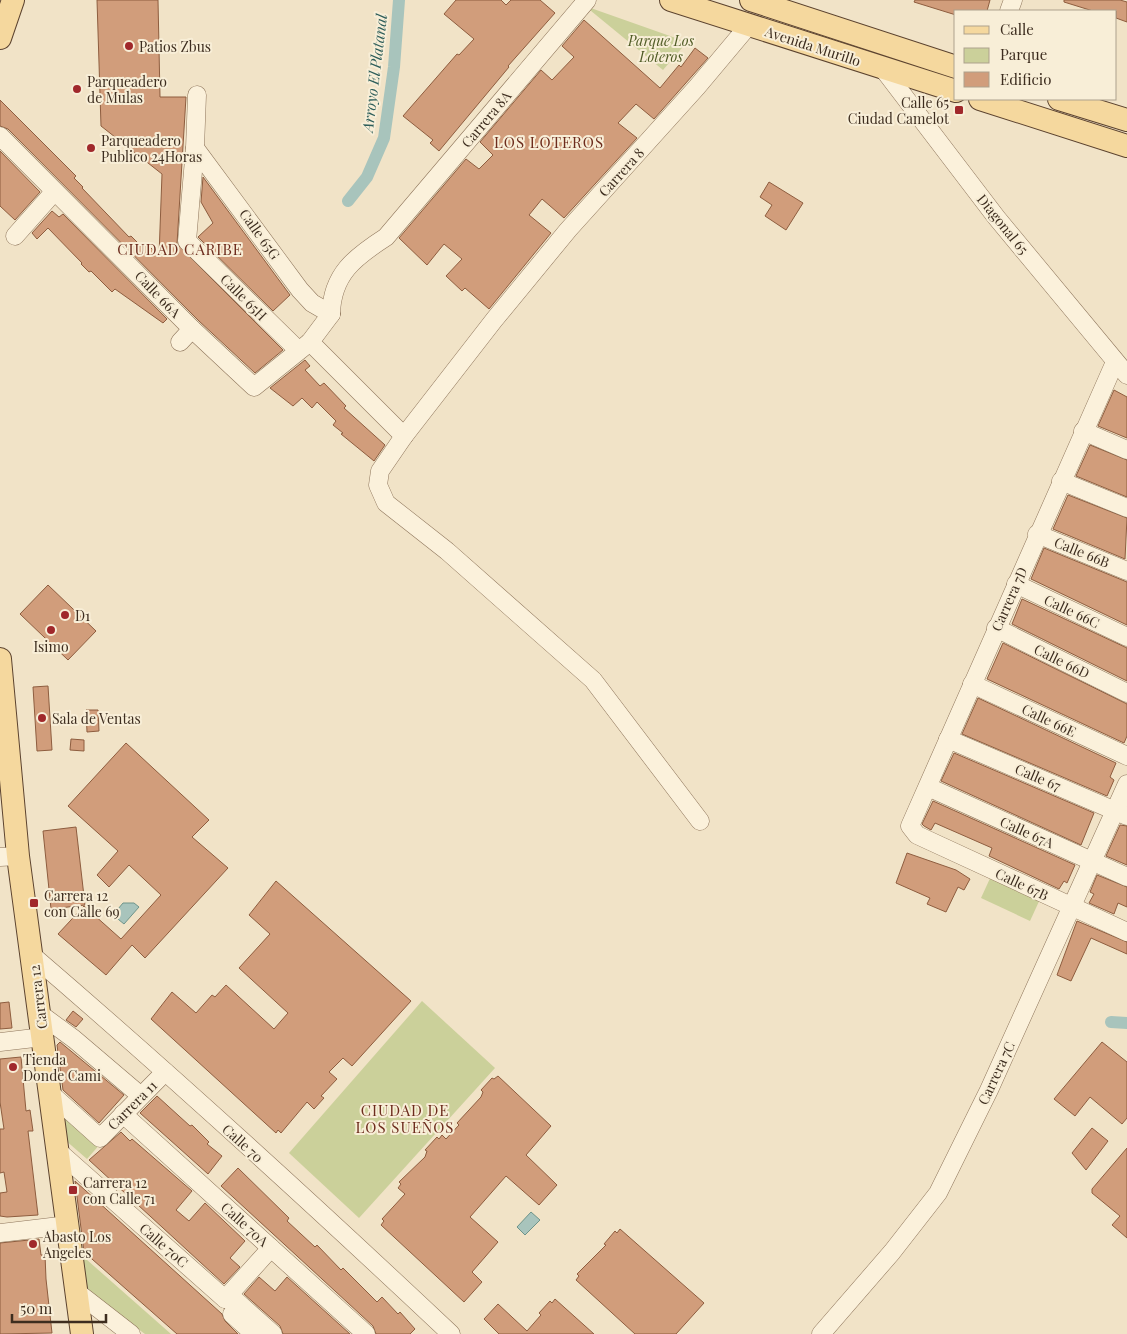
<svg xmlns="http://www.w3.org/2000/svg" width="1127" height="1334" font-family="'Playfair Display',serif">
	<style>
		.green { fill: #cbd09a }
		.water { fill: #a8c4bc; stroke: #6e948a }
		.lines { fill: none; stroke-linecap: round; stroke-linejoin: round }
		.canal { stroke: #a8c4bc; stroke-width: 12 }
		.building { fill: #d19d7b; stroke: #8e5d3f }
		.minor-casing { stroke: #8e755b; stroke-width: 19 }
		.major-casing { stroke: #5c432f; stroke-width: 24 }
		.minor { stroke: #fbf1db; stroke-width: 18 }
		.major { stroke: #f5d89e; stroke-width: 22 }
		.poi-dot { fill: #a0282b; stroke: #f8eed7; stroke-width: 2 }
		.labels { text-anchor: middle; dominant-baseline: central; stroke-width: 4; stroke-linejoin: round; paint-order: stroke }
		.park-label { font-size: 14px; font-style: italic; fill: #4f5b25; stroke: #f8eed7 }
		.poi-label { font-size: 14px; fill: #3d2d1f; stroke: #f8eed7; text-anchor: start }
		.street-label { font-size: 14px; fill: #3d2d1f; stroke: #f8eed7 }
		.water-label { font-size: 15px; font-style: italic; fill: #2e5e5a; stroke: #f8eed7 }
		.neighbourhood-label { font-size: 15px; letter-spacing: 1px; fill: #6c2b1c; stroke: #f8eed7 }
	</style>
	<rect width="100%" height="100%" fill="#f1e3c7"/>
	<g class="green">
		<path d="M585 6 687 42 663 70Z"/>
		<path d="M992 874 1041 897 1030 921 981 898Z"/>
		<path d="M422 1001 495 1068 359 1218 289 1153Z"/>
		<path d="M60 1108 101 1143 87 1159 64 1139Z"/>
		<path d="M78 1252 171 1334H145L83 1289Z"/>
	</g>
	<g class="water">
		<path d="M123 903H134L139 907 124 924 113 915Z"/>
		<path d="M531 1212 540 1220 525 1235 517 1227Z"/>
	</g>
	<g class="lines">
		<g class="canal">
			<path d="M348 201 367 177 384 138 394 67 399 0"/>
			<path d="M1111 1022 1127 1023"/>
		</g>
	</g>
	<g class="building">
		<path d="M97 0H158L160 97H186L177 244 283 350 255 373 199 321 8 129 0 126V100L76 176 74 178 83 187 82 188 129 237 131 236 142 247 146 243 159 256 162 174 101 126Z"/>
		<path d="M456 0H501L506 5 511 0H540L555 13 508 66 509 67 439 151 430 143 433 140 403 116 457 54 459 55 474 39 444 14Z"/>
		<path d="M915 0H990L987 11H956V15L914 2Z"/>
		<path d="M1064 0H1120L1127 2V22L1116 18V11H1093L1064 2Z"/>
		<path d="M584 20 660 88 679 65 681 67 695 48 708 58 654 119 636 104 618 123 637 138 564 218 542 199 529 215 551 233 489 309 465 288 462 291 446 276 462 259 444 244 427 265 399 238 466 159 479 169 493 155 480 142 541 70 552 80 574 57 562 46Z"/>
		<path d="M0 151 40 192 15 220 0 206Z"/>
		<path d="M203 177 290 295 273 311 198 237 213 223 201 202Z"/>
		<path d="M769 182 803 203 786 230 765 216 772 205 760 197Z"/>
		<path d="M52 211 59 217 63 214 167 319 163 323 115 289 112 292 91 271 89 272 81 264 82 263 48 228 37 239 32 233Z"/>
		<path d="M305 360 310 366 305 370 320 386 324 383 346 406 344 408 385 445 374 461 341 434 343 433 333 425 336 421 317 402 312 408 302 398 293 406 270 388Z"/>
		<path d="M1114 390 1127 397V438L1098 426Z"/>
		<path d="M1090 445 1127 460V497L1076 476Z"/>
		<path d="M1068 495 1127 518 1125 559 1053 529Z"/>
		<path d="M1044 548 1127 582V625L1031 579Z"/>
		<path d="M48 585 96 631 68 660 20 614Z"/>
		<path d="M1022 599 1127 648V681L1012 624Z"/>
		<path d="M1003 643 1127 704V736L1124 743 987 679Z"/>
		<path d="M48 686 52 750 37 751 33 687Z"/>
		<path d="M978 698 1116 763 1110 777 1114 780 1107 796 962 734Z"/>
		<path d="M86 710H98L99 731 87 732Z"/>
		<path d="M71 739 84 740V751L70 750Z"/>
		<path d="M126 743 209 820 192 837 228 868 145 958 132 945 106 975 58 934 84 906 121 939 161 895 129 865 109 887 97 875 118 851 68 806Z"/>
		<path d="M954 753 1094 813 1081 845 941 781Z"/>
		<path d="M933 801 1075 865 1067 883 1064 881 1059 889 989 856 992 848 935 823 931 830 924 826 922 824Z"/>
		<path d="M1120 825 1127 826V865L1106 856Z"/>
		<path d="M76 827 85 905 51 909 43 831Z"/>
		<path d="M907 853 956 870 970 879 964 890 958 887 946 912 927 904 930 898 896 883Z"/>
		<path d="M1097 875 1127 887V907L1118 903 1114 914 1089 903 1094 894 1090 892Z"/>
		<path d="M276 881 411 1001 352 1066 343 1058 329 1072 337 1079 321 1096 324 1098 314 1109 307 1102 281 1133 278 1130 276 1133 151 1019 172 992 196 1013 212 995 215 997 226 985 274 1029 288 1013 239 968 270 934 249 915Z"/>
		<path d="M1077 921 1127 942V954L1091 938 1071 981 1057 975Z"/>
		<path d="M9 1002 12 1028 0 1029V1003Z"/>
		<path d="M73 1011 83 1019 76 1027 66 1020Z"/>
		<path d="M60 1042 124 1095 99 1123 63 1090 57 1045Z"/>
		<path d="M1102 1042 1127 1062V1118L1122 1124 1090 1097 1075 1116 1054 1099Z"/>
		<path d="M21 1057 26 1111 30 1110 33 1131H28L38 1215 7 1217 0 1216V1193L7 1192 4 1172 0 1173V1129H4L0 1102V1059Z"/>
		<path d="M498 1076 551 1126 526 1155 557 1185 539 1205 506 1176 470 1217 498 1242 472 1272 482 1282 464 1302 381 1225 384 1221 382 1219 405 1194 398 1188 401 1184 399 1182 425 1157 427 1151 425 1150 437 1137 439 1139 442 1135 446 1139 459 1125 457 1123 481 1097 483 1092 481 1090 492 1078 494 1079Z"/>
		<path d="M157 1096 190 1126 192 1125 209 1142 207 1144 222 1156 208 1174 140 1113Z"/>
		<path d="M1092 1128 1108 1141 1086 1170 1072 1153Z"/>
		<path d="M121 1132 130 1141 132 1139 192 1191 176 1210 189 1221 205 1203 245 1241 230 1258 240 1267 224 1284 89 1160Z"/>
		<path d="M1127 1148V1238L1112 1225 1120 1216 1092 1193V1189Z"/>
		<path d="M238 1168 289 1218 287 1221 315 1247 317 1245 341 1270 343 1268 377 1302 382 1297 398 1314 400 1312 415 1329 410 1334H376L373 1326 221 1186Z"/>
		<path d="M75 1181 222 1314 225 1321 238 1334H177L84 1252Z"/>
		<path d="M620 1229 704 1303 676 1334H635L576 1280 579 1276 577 1274 606 1245 604 1244 615 1231 617 1233Z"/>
		<path d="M39 1239 41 1255H45L46 1279 52 1333 0 1334V1243Z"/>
		<path d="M259 1277 275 1291 287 1277 350 1334H283L280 1326 244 1294Z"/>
		<path d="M555 1299 594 1334H499L484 1319 498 1304 527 1331 541 1315 539 1313 550 1301 552 1303Z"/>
	</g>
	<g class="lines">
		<g class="minor-casing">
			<g id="minor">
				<path d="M1009 11 1013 0"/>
				<path d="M884 70 996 217 1127 375"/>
				<path d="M197 95 195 148 187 241 298 350"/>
				<path d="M0 136 192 329 254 387 310 342 331 314"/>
				<path d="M195 148 300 290 312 303 331 314"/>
				<path d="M15 236 54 192"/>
				<path d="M331 314C332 274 355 257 386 237L587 0"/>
				<path d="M180 342 192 329"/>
				<path d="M310 342 404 436"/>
				<path d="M1115 362 910 826 917 835 1127 932"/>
				<path d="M1083 431 1127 450"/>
				<path d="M1061 481 1127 508"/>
				<path d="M1037 534 1127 571"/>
				<path d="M1016 584 1127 637"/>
				<path d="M996 628 1127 693"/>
				<path d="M972 684 1127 756"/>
				<path d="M948 739 1127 816"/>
				<path d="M928 787 1127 877"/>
				<path d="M700 821 593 680 447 551 386 503 378 485 380 471 404 436 494 320 568 230 697 87 749 25"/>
				<path d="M0 857 18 856"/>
				<path d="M33 956C175 1078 314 1205 451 1334"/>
				<path d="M40 1014 74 1039 141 1096"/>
				<path d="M0 1042 43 1037"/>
				<path d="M51 1094 100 1138 165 1072"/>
				<path d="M123 1114 366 1334"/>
				<path d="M58 1151 225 1299 235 1300 273 1334"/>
				<path d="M0 1233 68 1225"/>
				<path d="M77 1292 131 1334"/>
				<path d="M225 1299 271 1248"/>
				<path d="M232 1314 254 1334"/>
				<path d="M821 1334 892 1252 938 1193 989 1090 1127 784"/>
			</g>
		</g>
		<g class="major-casing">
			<g id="major">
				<path d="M671 0 956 91"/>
				<path d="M751 0 956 67"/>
				<path d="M0 38 13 0"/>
				<path d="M980 99 1127 146"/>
				<path d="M1059 99 1127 120"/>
				<path d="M0 659 18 856 82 1334"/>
			</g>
		</g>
		<use href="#minor" class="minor"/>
		<use href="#major" class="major"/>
	</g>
	<g class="poi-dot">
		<circle cx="129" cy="46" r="5"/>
		<circle cx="77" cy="89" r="5"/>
		<rect x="954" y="105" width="10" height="10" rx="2.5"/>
		<circle cx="91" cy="148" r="5"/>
		<circle cx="65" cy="615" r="5"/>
		<circle cx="51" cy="630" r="5"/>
		<circle cx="42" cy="718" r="5"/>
		<rect x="29" y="898" width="10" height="10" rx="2.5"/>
		<circle cx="13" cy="1067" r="5"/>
		<rect x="68" y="1185" width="10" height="10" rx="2.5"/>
		<circle cx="33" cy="1244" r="5"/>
	</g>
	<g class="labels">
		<g class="park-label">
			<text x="661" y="40">Parque Los<tspan x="661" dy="16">Loteros</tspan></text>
		</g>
		<g class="poi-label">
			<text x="139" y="46">Patios Zbus</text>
			<text x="87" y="81">Parqueadero<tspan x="87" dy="16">de Mulas</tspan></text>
			<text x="949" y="102" text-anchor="end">Calle 65<tspan x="949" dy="16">Ciudad Camelot</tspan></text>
			<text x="101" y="140">Parqueadero<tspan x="101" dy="16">Publico 24Horas</tspan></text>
			<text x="75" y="615">D1</text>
			<text x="51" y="646" text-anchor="middle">Isimo</text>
			<text x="52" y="718">Sala de Ventas</text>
			<text x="44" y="895">Carrera 12<tspan x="44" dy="16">con Calle 69</tspan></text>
			<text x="23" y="1059">Tienda<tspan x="23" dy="16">Donde Cami</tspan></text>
			<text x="83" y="1182">Carrera 12<tspan x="83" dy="16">con Calle 71</tspan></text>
			<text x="43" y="1236">Abasto Los<tspan x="43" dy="16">Angeles</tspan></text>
		</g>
		<g class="street-label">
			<text transform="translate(813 46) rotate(18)">Avenida Murillo</text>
			<text transform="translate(486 119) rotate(-50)">Carrera 8A</text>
			<text transform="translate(621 172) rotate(-48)">Carrera 8</text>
			<text transform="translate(1003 224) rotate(51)">Diagonal 65</text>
			<text transform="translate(260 234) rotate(54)">Calle 65G</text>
			<text transform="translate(158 294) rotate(46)">Calle 66A</text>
			<text transform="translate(244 297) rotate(45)">Calle 65H</text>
			<text transform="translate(1082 552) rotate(22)">Calle 66B</text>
			<text transform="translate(1009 599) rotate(-66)">Carrera 7D</text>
			<text transform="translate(1072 611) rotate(25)">Calle 66C</text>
			<text transform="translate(1062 661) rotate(26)">Calle 66D</text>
			<text transform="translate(1049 720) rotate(25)">Calle 66E</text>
			<text transform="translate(1038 777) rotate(23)">Calle 67</text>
			<text transform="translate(1027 832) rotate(24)">Calle 67A</text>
			<text transform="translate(1022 884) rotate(25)">Calle 67B</text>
			<text transform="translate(38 997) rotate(-97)">Carrera 12</text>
			<text transform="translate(996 1073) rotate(-65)">Carrera 7C</text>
			<text transform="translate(132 1105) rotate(-45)">Carrera 11</text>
			<text transform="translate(243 1143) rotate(42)">Calle 70</text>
			<text transform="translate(245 1224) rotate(42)">Calle 70A</text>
			<text transform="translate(164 1245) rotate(41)">Calle 70C</text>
		</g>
		<g class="water-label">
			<text transform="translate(374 73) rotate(-83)">Arroyo El Platanal</text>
		</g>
		<g class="neighbourhood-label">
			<text x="549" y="142">LOS LOTEROS</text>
			<text x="180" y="249">CIUDAD CARIBE</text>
			<text x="405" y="1110">CIUDAD DE<tspan x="405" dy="17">LOS SUEÑOS</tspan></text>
		</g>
	</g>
	<rect x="954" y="10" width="162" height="90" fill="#f8eed7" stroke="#ada18d"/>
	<rect x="964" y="26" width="25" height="8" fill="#f5d89e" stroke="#ada18d"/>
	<text x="1000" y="35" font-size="15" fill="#3d2d1f">Calle</text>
	<rect x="964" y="48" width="25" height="15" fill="#cbd09a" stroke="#ada18d"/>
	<text x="1000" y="60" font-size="15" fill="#3d2d1f">Parque</text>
	<rect x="964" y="72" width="25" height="15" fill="#d19d7b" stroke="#ada18d"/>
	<text x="1000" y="85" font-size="15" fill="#3d2d1f">Edificio</text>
	<path d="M12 1314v8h94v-8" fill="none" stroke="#3d2d1f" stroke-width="2.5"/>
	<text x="20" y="1314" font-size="15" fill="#3d2d1f" stroke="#f8eed7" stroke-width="4" paint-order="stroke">50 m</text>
</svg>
